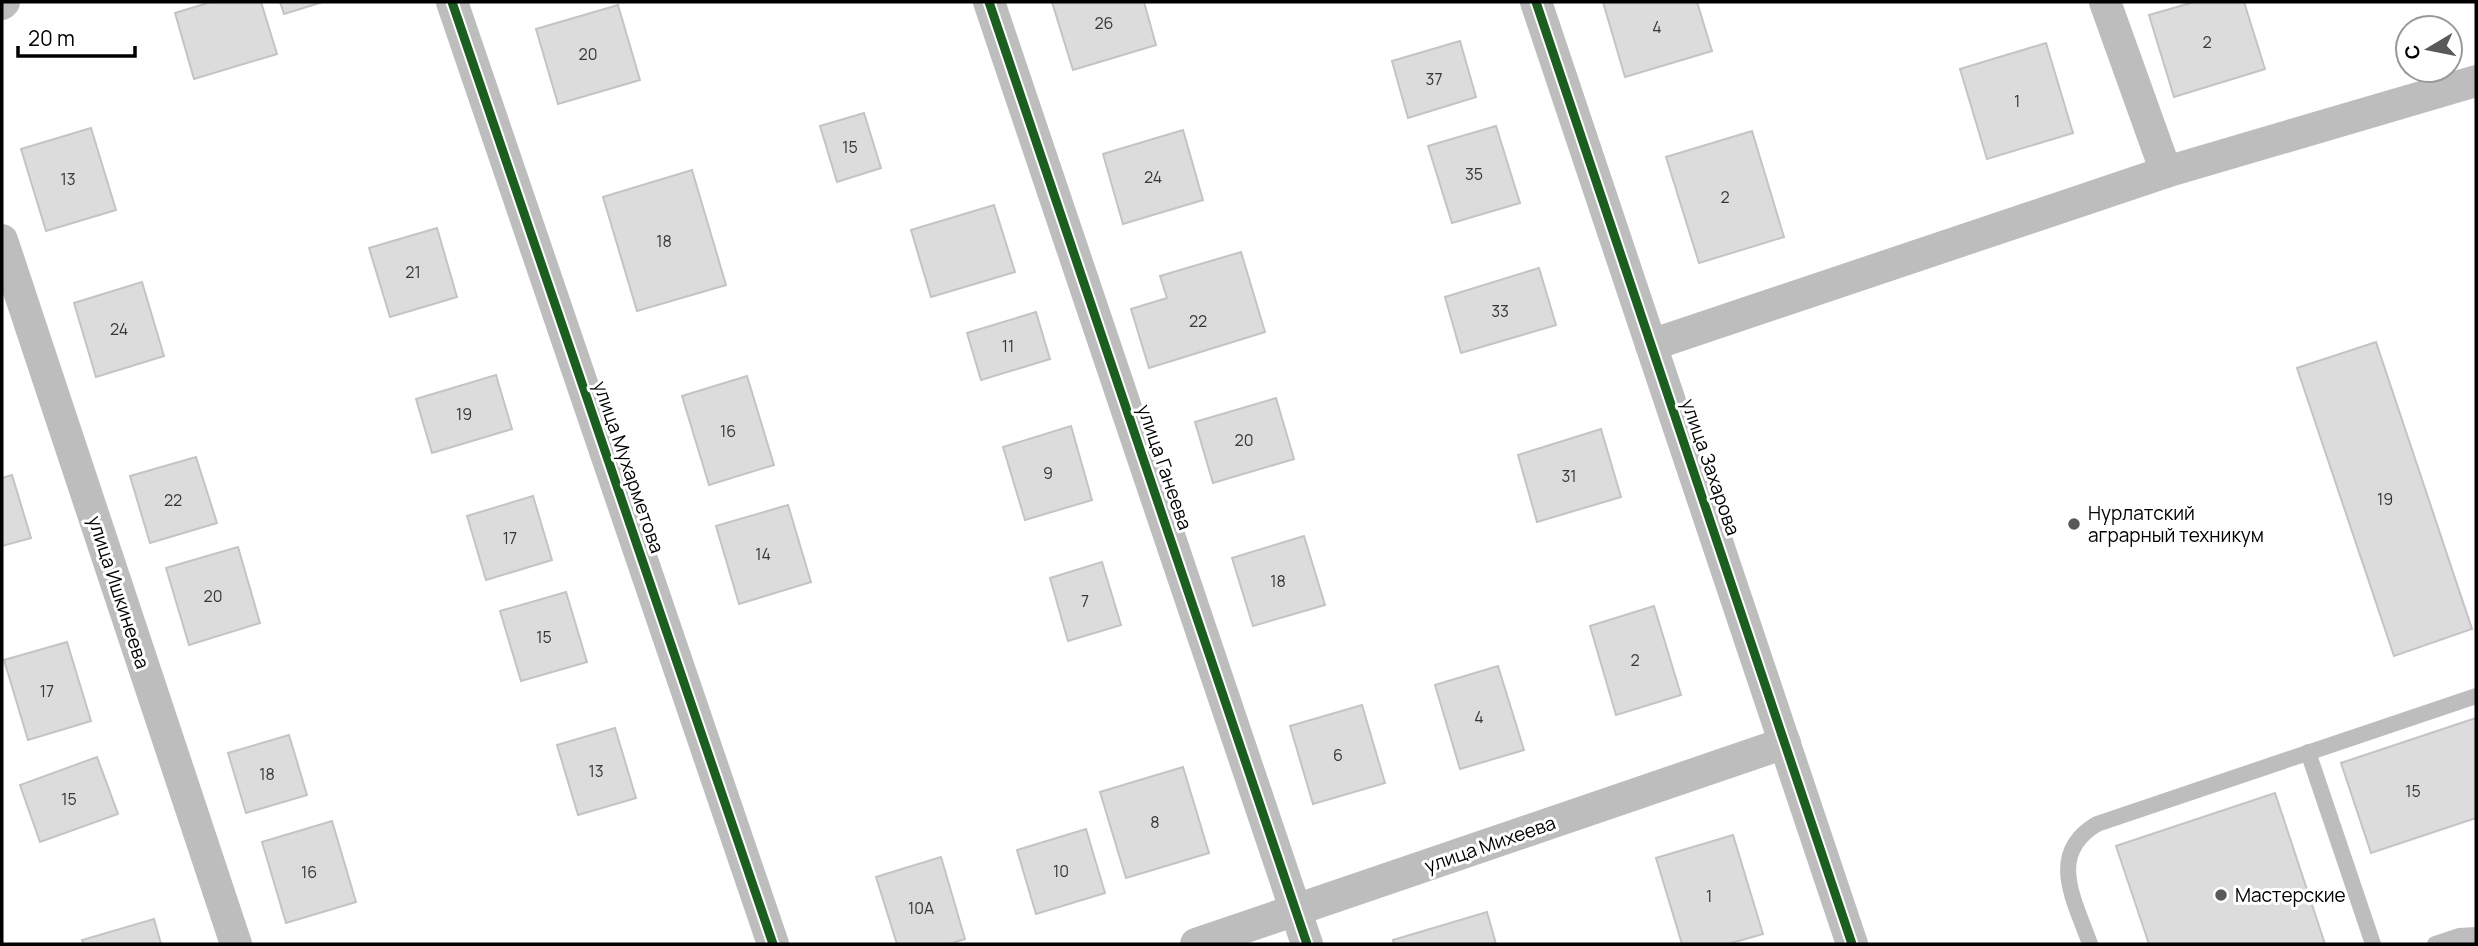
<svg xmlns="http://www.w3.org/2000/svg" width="2478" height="946" font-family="Manrope,sans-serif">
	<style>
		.building { fill: #dcdcdc; stroke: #c4c4c4; stroke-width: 2 }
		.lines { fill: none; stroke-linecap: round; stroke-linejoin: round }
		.service { stroke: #bdbdbd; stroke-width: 16 }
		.minor { stroke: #bdbdbd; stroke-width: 32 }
		.cycleway-casing { stroke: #fff; stroke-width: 13 }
		.cycleway { stroke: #1b5e20; stroke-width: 9 }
		.poi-dot { fill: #595959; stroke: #fff; stroke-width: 2.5 }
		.labels { text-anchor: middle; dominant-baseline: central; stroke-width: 6; stroke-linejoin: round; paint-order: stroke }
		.number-label { font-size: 16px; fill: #373737 }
		.street-label { font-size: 19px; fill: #000; stroke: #fff }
		.poi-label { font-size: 19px; fill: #000; stroke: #fff; text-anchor: start }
	</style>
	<rect width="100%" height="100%" fill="#fff"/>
	<g class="building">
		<path d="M211 2H261L277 54 194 79 175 13Z"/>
		<path d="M280 2H323L284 14Z"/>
		<path d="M1052 2H1144L1156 45 1073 70Z"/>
		<path d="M1603 2H1697L1712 51 1625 77Z"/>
		<path d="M2194 2H2244L2265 69 2174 97 2149 15Z"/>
		<path d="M618 5 640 80 558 104 536 29Z"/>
		<path d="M1460 41 1476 97 1408 118 1392 61Z"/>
		<path d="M2046 43 2073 133 1987 159 1960 69Z"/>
		<path d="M864 113 881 168 837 182 820 126Z"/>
		<path d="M1496 126 1520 203 1452 223 1428 146Z"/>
		<path d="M91 128 116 210 46 231 21 149Z"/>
		<path d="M1183 130 1203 200 1123 224 1103 154Z"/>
		<path d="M1752 131 1784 237 1699 263 1666 157Z"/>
		<path d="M692 170 726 285 637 311 603 197Z"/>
		<path d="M994 205 1015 272 931 297 911 230Z"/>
		<path d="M437 228 457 297 390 317 369 248Z"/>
		<path d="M1241 252 1265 332 1149 368 1131 309 1167 298 1160 276Z"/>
		<path d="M1539 268 1556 325 1461 353 1445 297Z"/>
		<path d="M142 282 164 356 96 377 74 303Z"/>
		<path d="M1036 312 1050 359 981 380 967 333Z"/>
		<path d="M2376 342 2472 629 2394 656 2297 368Z"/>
		<path d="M496 375 512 429 432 453 416 399Z"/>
		<path d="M747 376 774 465 709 485 682 396Z"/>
		<path d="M1276 398 1294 459 1213 483 1195 422Z"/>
		<path d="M1071 426 1092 500 1025 520 1003 447Z"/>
		<path d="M1601 429 1621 497 1537 522 1518 455Z"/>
		<path d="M196 457 217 523 150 543 130 476Z"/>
		<path d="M12 475 31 538 2 546V478Z"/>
		<path d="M533 496 552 560 486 580 467 516Z"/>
		<path d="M788 505 811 582 739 604 716 526Z"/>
		<path d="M1304 536 1325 605 1253 626 1232 558Z"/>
		<path d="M238 547 260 623 189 645 166 568Z"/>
		<path d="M1102 562 1121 625 1068 641 1050 578Z"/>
		<path d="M566 592 587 662 521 681 500 611Z"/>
		<path d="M1654 606 1681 695 1616 715 1590 626Z"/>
		<path d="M67 642 91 721 28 740 4 660Z"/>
		<path d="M1498 666 1524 750 1460 769 1435 685Z"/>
		<path d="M1362 705 1385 783 1313 804 1290 726Z"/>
		<path d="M2476 718V818L2371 853 2341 763Z"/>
		<path d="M615 728 636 798 578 815 557 745Z"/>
		<path d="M289 735 307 795 246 813 228 753Z"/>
		<path d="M97 757 118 814 40 842 20 785Z"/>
		<path d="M1183 767 1209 853 1126 878 1100 792Z"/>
		<path d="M2275 793 2325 944H2149L2116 846Z"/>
		<path d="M332 821 356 902 286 923 262 842Z"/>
		<path d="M1086 829 1105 893 1036 914 1017 850Z"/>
		<path d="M1733 835 1763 934 1728 944H1682L1656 858Z"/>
		<path d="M941 857 965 939 949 944H897L876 877Z"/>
		<path d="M1487 912 1496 944H1394L1393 940Z"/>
		<path d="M154 919 161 944H84L82 940Z"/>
	</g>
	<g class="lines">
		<g class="service">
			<path d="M2308 752 2373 944"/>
			<path d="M2090 944C2075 901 2046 854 2097 824L2476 696"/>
			<path d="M2435 944 2459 936 2476 935"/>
		</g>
		<g class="minor">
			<path d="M452 2 773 944"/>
			<path d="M989 2 1307 944"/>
			<path d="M1536 2 1852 944"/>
			<path d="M2105 2 2166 172"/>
			<path d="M2 4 4 2"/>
			<path d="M2 240 236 944"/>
			<path d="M1651 345 2166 172 2476 81"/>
			<path d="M1196 944 1785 743"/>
		</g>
		<g class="cycleway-casing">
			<g id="cycleway">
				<path d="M452 2 773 944"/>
				<path d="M989 2 1307 944"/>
				<path d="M1536 2 1852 944"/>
			</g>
		</g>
		<use href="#cycleway" class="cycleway"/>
	</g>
	<g class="poi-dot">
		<circle cx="2074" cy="524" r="7"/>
		<circle cx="2221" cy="895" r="7"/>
	</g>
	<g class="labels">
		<g class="number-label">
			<text x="1104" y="23">26</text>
			<text x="1657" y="27">4</text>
			<text x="2207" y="42">2</text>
			<text x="588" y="54">20</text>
			<text x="1434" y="79">37</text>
			<text x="2017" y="101">1</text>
			<text x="850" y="147">15</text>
			<text x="1474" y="174">35</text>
			<text x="1153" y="177">24</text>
			<text x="68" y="179">13</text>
			<text x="1725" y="197">2</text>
			<text x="664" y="241">18</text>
			<text x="413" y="272">21</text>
			<text x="1500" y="311">33</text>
			<text x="1198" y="321">22</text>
			<text x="119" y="329">24</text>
			<text x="1008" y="346">11</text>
			<text x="464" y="414">19</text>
			<text x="728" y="431">16</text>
			<text x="1244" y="440">20</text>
			<text x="1048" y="473">9</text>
			<text x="1569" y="476">31</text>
			<text x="2385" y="499">19</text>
			<text x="173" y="500">22</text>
			<text x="510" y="538">17</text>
			<text x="763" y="554">14</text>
			<text x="1278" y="581">18</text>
			<text x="213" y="596">20</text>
			<text x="1085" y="601">7</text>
			<text x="544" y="637">15</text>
			<text x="1635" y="660">2</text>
			<text x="47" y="691">17</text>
			<text x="1479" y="717">4</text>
			<text x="1338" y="755">6</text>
			<text x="596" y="771">13</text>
			<text x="267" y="774">18</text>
			<text x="2413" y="791">15</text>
			<text x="69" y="799">15</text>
			<text x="1155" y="822">8</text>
			<text x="1061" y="871">10</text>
			<text x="309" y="872">16</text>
			<text x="1709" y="896">1</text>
			<text x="921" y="908">10А</text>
		</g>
		<g class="street-label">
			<text transform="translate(629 467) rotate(71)">улица Мухарметова</text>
			<text transform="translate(1165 467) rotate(71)">улица Ганеева</text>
			<text transform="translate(1711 467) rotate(71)">улица Захарова</text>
			<text transform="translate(119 592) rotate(72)">улица Ишкинеева</text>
			<text transform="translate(1490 844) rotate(-19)">улица Михеева</text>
		</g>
		<g class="poi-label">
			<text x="2088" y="513">Нурлатский<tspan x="2088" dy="22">аграрный техникум</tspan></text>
			<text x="2235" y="895">Мастерские</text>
		</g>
	</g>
	<rect width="2478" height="946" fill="none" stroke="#000000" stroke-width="7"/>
	<g transform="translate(2429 49) rotate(260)"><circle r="33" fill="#ffffff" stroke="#999999" stroke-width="2"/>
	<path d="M0-5L12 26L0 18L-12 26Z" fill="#595959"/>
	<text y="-10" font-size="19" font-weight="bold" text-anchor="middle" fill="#000000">С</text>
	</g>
	<path d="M18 46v10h117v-10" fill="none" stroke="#000000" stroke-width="3.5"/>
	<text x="28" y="46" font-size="21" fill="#000000" stroke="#ffffff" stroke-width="5" paint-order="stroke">20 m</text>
</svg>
